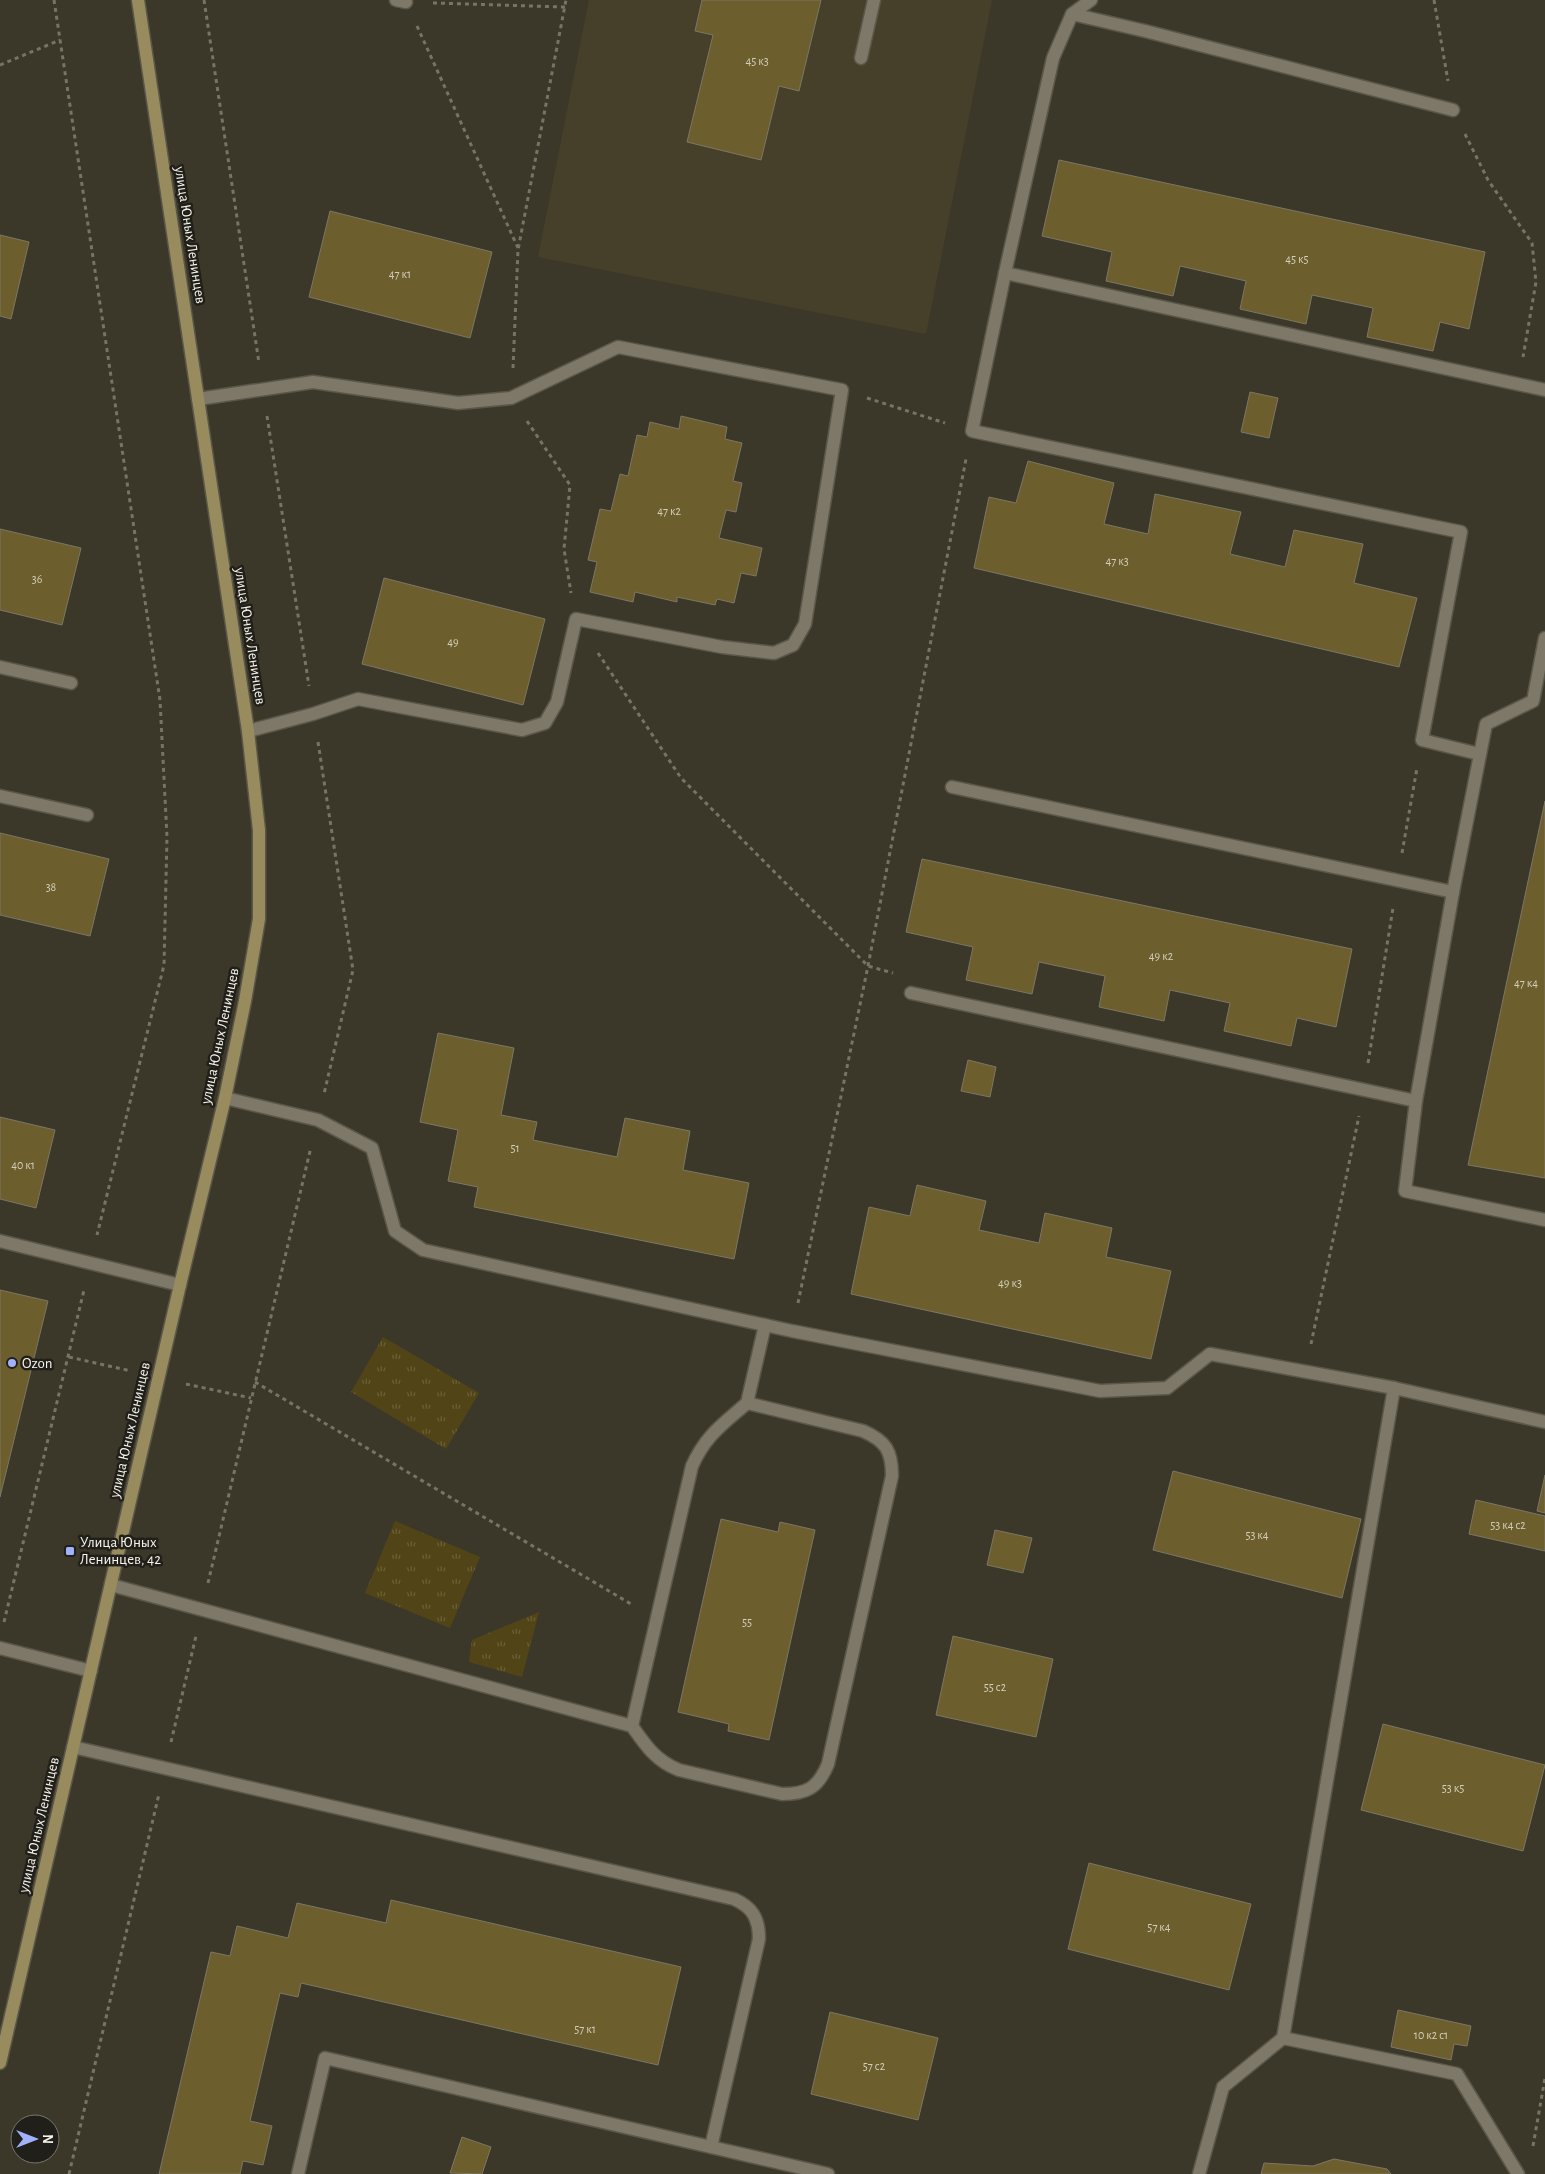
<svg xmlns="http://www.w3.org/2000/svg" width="1545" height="2174" font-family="'Alegreya Sans',sans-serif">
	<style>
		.built { fill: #46402a }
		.grass { fill: url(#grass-tufts) }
		.building { fill: #6c5e2d; stroke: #7c7766 }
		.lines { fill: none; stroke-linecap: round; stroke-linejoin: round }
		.lane-casing { stroke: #5a574a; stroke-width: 15 }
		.secondary-casing { stroke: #5a574a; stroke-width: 15 }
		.path { stroke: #777466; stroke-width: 3; stroke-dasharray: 4 4; stroke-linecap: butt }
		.lane { stroke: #7d7868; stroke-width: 12 }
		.secondary { stroke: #988b5d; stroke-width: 12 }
		.poi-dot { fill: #a1b2fd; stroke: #211f19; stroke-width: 2 }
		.labels { text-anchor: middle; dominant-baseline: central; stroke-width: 5; stroke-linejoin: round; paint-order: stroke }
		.number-label { font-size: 12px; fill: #d4cfbc }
		.street-label { font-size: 15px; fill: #f7f5eb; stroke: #211f19 }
		.poi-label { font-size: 15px; fill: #f7f5eb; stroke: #211f19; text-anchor: start }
	</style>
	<defs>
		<pattern id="grass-tufts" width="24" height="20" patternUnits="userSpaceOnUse" patternTransform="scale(1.25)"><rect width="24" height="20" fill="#514416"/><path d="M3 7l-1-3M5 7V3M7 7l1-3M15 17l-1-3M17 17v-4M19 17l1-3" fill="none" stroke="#6b6038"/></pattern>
	</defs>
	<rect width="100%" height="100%" fill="#3c3829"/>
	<path class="built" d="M589 0H992L926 334 538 257Z"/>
	<g class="grass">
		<path d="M383 1337 479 1393 446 1449 351 1392Z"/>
		<path d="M395 1521 480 1557 450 1628 365 1593Z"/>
		<path d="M539 1612 522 1677 469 1662 472 1640Z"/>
	</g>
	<g class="building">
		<path d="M702 0H821L799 91 779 86 761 160 687 142 713 35 695 31Z"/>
		<path d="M1059 160 1485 252 1469 329 1440 322 1433 351 1367 337 1373 308 1312 295 1306 324 1240 309 1246 281 1180 266 1173 296 1106 281 1112 252 1042 236Z"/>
		<path d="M330 211 492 252 470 338 309 297Z"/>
		<path d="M0 235 29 242 11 319 0 316Z"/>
		<path d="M1250 392 1278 398 1269 438 1241 432Z"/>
		<path d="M681 416 727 427 725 439 742 443 733 481 742 483 736 512 726 510 719 538 762 548 756 576 741 573 734 603 717 599 715 605 677 597V602L635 592 633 602 590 592 597 562 588 560 600 509 611 511 620 474 628 476 637 435 647 437 650 422 679 429Z"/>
		<path d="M1028 461 1114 483 1104 524 1148 534 1155 494 1241 512 1230 554 1285 567 1294 530 1363 544 1354 583 1417 598 1399 667 974 568 989 497 1016 503Z"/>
		<path d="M0 529 81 548 62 625 0 610Z"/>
		<path d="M384 578 545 619 523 705 362 664Z"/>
		<path d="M1545 801V1178L1468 1165Z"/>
		<path d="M0 833 109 859 90 936 0 915Z"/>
		<path d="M922 859 1352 949 1336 1027 1297 1018 1291 1046 1224 1031 1230 1003 1170 990 1164 1021 1099 1007 1105 976 1039 962 1032 994 966 980 973 947 906 932Z"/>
		<path d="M438 1033 514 1048 501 1115 537 1122 533 1140 617 1157 625 1118 690 1131 683 1170 749 1183 734 1259 474 1207 478 1187 448 1181 458 1130 420 1122Z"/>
		<path d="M968 1060 996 1067 990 1097 961 1091Z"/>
		<path d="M0 1117 55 1130 36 1208 0 1199Z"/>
		<path d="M917 1185 986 1201 979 1230 1039 1243 1045 1213 1112 1228 1106 1257 1171 1271 1151 1359 851 1294 869 1207 910 1216Z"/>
		<path d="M0 1290 48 1301 0 1497Z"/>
		<path d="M1173 1471 1361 1519 1342 1598 1153 1550Z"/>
		<path d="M1545 1475V1513L1537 1511Z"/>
		<path d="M1476 1500 1545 1516V1551L1469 1534Z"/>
		<path d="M721 1519 778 1532 780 1522 815 1530 769 1740 728 1731 729 1724 678 1712Z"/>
		<path d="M995 1530 1032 1538 1023 1573 987 1565Z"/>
		<path d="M953 1636 1053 1659 1036 1737 936 1715Z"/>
		<path d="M1383 1724 1545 1765 1523 1851 1361 1810Z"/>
		<path d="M1089 1863 1251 1904 1229 1990 1068 1949Z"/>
		<path d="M391 1900 681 1967 658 2065 301 1983 298 1997 280 1993 250 2121 272 2126 263 2165 243 2161 240 2174H159L211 1952 230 1956 237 1926 288 1938 297 1903 386 1923Z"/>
		<path d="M1398 2010 1471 2026 1467 2046 1454 2044 1451 2060 1391 2047Z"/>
		<path d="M830 2012 938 2038 918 2120 811 2094Z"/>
		<path d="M462 2137 491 2147 482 2174 450 2173Z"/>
		<path d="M1334 2159 1387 2169 1391 2174H1261L1264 2163 1313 2166Z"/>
	</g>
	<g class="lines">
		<g class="lane-casing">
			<g id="lane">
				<path d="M396 0 406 2"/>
				<path d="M1091 0 1072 14 1053 58 1005 273 1545 390"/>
				<path d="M1072 14 1145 31 1453 110"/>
				<path d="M861 58 874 0"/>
				<path d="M1005 273 972 431 1461 532 1422 740 1479 754"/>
				<path d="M198 399 313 382 458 403 511 398 618 347 842 390 805 624 793 645 774 653 722 647 576 619 557 702 545 723 522 730 358 699 313 714 248 731"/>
				<path d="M1545 638 1533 701 1486 724 1453 892 1416 1101 1405 1191 1545 1220"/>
				<path d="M0 667 71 683"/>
				<path d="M952 787 1453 892"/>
				<path d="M0 796 87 815"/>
				<path d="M911 993 1416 1101"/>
				<path d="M225 1098 318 1120 372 1148 395 1231 423 1250 792 1331 1100 1391 1167 1388 1210 1354 1394 1388 1545 1422"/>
				<path d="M0 1241 180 1285"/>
				<path d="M111 1585 632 1726C646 1746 656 1761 679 1770L782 1794C807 1794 818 1788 828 1764L892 1476C892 1451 886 1441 863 1431L747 1403 765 1325"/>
				<path d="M0 1648 91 1671"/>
				<path d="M632 1726 692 1466C706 1435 722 1425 747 1403"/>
				<path d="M73 1747 734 1899C752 1907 759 1918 759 1939L711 2147 828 2174"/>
				<path d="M1283 2038 1457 2074 1518 2174"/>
				<path d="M298 2174 325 2058 711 2147"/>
				<path d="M1199 2174 1223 2087 1283 2038 1394 1388"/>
			</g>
		</g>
		<g class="secondary-casing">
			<path id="secondary" d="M0 2063 180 1285 225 1098 245 1001 259 919V830L248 731 138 0"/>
		</g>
		<g class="path">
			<path d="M54 0 160 700 167 837 164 965 97 1235"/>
			<path d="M204 0 259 363"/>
			<path d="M1434 0 1448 81"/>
			<path d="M433 3 565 7"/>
			<path d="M417 26 518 248"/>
			<path d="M0 65 60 40"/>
			<path d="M1465 134 1488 180 1532 243 1536 282 1523 357"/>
			<path d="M513 368 518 250 566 0"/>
			<path d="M867 398 945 423"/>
			<path d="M267 416 309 686"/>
			<path d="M527 421 570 485 564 549 571 593"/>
			<path d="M598 653 681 778 868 966 893 973"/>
			<path d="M318 742 353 970 324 1094"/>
			<path d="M1402 853 1417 768"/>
			<path d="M1368 1063 1393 908"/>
			<path d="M798 1303 868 966 966 459"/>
			<path d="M1311 1344 1359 1116"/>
			<path d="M69 1357 131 1371"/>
			<path d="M255 1382 631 1604"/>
			<path d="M186 1384 251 1398"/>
			<path d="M208 1583 311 1147"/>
			<path d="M4 1622 84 1290"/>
			<path d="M171 1742 196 1636"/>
			<path d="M1533 2146 1545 2078"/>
			<path d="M69 2174 159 1794"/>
		</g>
		<use href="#lane" class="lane"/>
		<use href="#secondary" class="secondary"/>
	</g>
	<g class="poi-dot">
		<circle cx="12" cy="1363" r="5"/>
		<rect x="65" y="1546" width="10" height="10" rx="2.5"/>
	</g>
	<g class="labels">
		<g class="number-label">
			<text x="757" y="61">45 к3</text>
			<text x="1297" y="259">45 к5</text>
			<text x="400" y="274">47 к1</text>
			<text x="669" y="511">47 к2</text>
			<text x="1117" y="561">47 к3</text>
			<text x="37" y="579">36</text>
			<text x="453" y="642">49</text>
			<text x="51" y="887">38</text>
			<text x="1161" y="956">49 к2</text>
			<text x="1526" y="983">47 к4</text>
			<text x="515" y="1148">51</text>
			<text x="23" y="1165">40 к1</text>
			<text x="1010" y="1283">49 к3</text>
			<text x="1508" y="1525">53 к4 с2</text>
			<text x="1257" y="1535">53 к4</text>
			<text x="747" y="1622">55</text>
			<text x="995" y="1687">55 с2</text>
			<text x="1453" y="1788">53 к5</text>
			<text x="1159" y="1927">57 к4</text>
			<text x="585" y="2029">57 к1</text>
			<text x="1431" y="2035">10 к2 с1</text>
			<text x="874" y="2066">57 с2</text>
		</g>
		<g class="street-label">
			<text transform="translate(190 235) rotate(81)">улица Юных Ленинцев</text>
			<text transform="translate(250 636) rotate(81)">улица Юных Ленинцев</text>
			<text transform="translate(220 1036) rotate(-78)">улица Юных Ленинцев</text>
			<text transform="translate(130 1430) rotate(-77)">улица Юных Ленинцев</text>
			<text transform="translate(39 1825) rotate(-77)">улица Юных Ленинцев</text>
		</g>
		<g class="poi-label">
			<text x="22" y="1363">Ozon</text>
			<text x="80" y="1542">Улица Юных<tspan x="80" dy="17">Ленинцев, 42</tspan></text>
		</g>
	</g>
	<g transform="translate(35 2139) rotate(90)"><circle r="24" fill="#211f19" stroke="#77756d"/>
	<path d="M0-4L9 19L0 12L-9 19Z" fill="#a1b2fd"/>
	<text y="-8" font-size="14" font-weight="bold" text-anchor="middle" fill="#f7f5eb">N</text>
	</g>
</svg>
